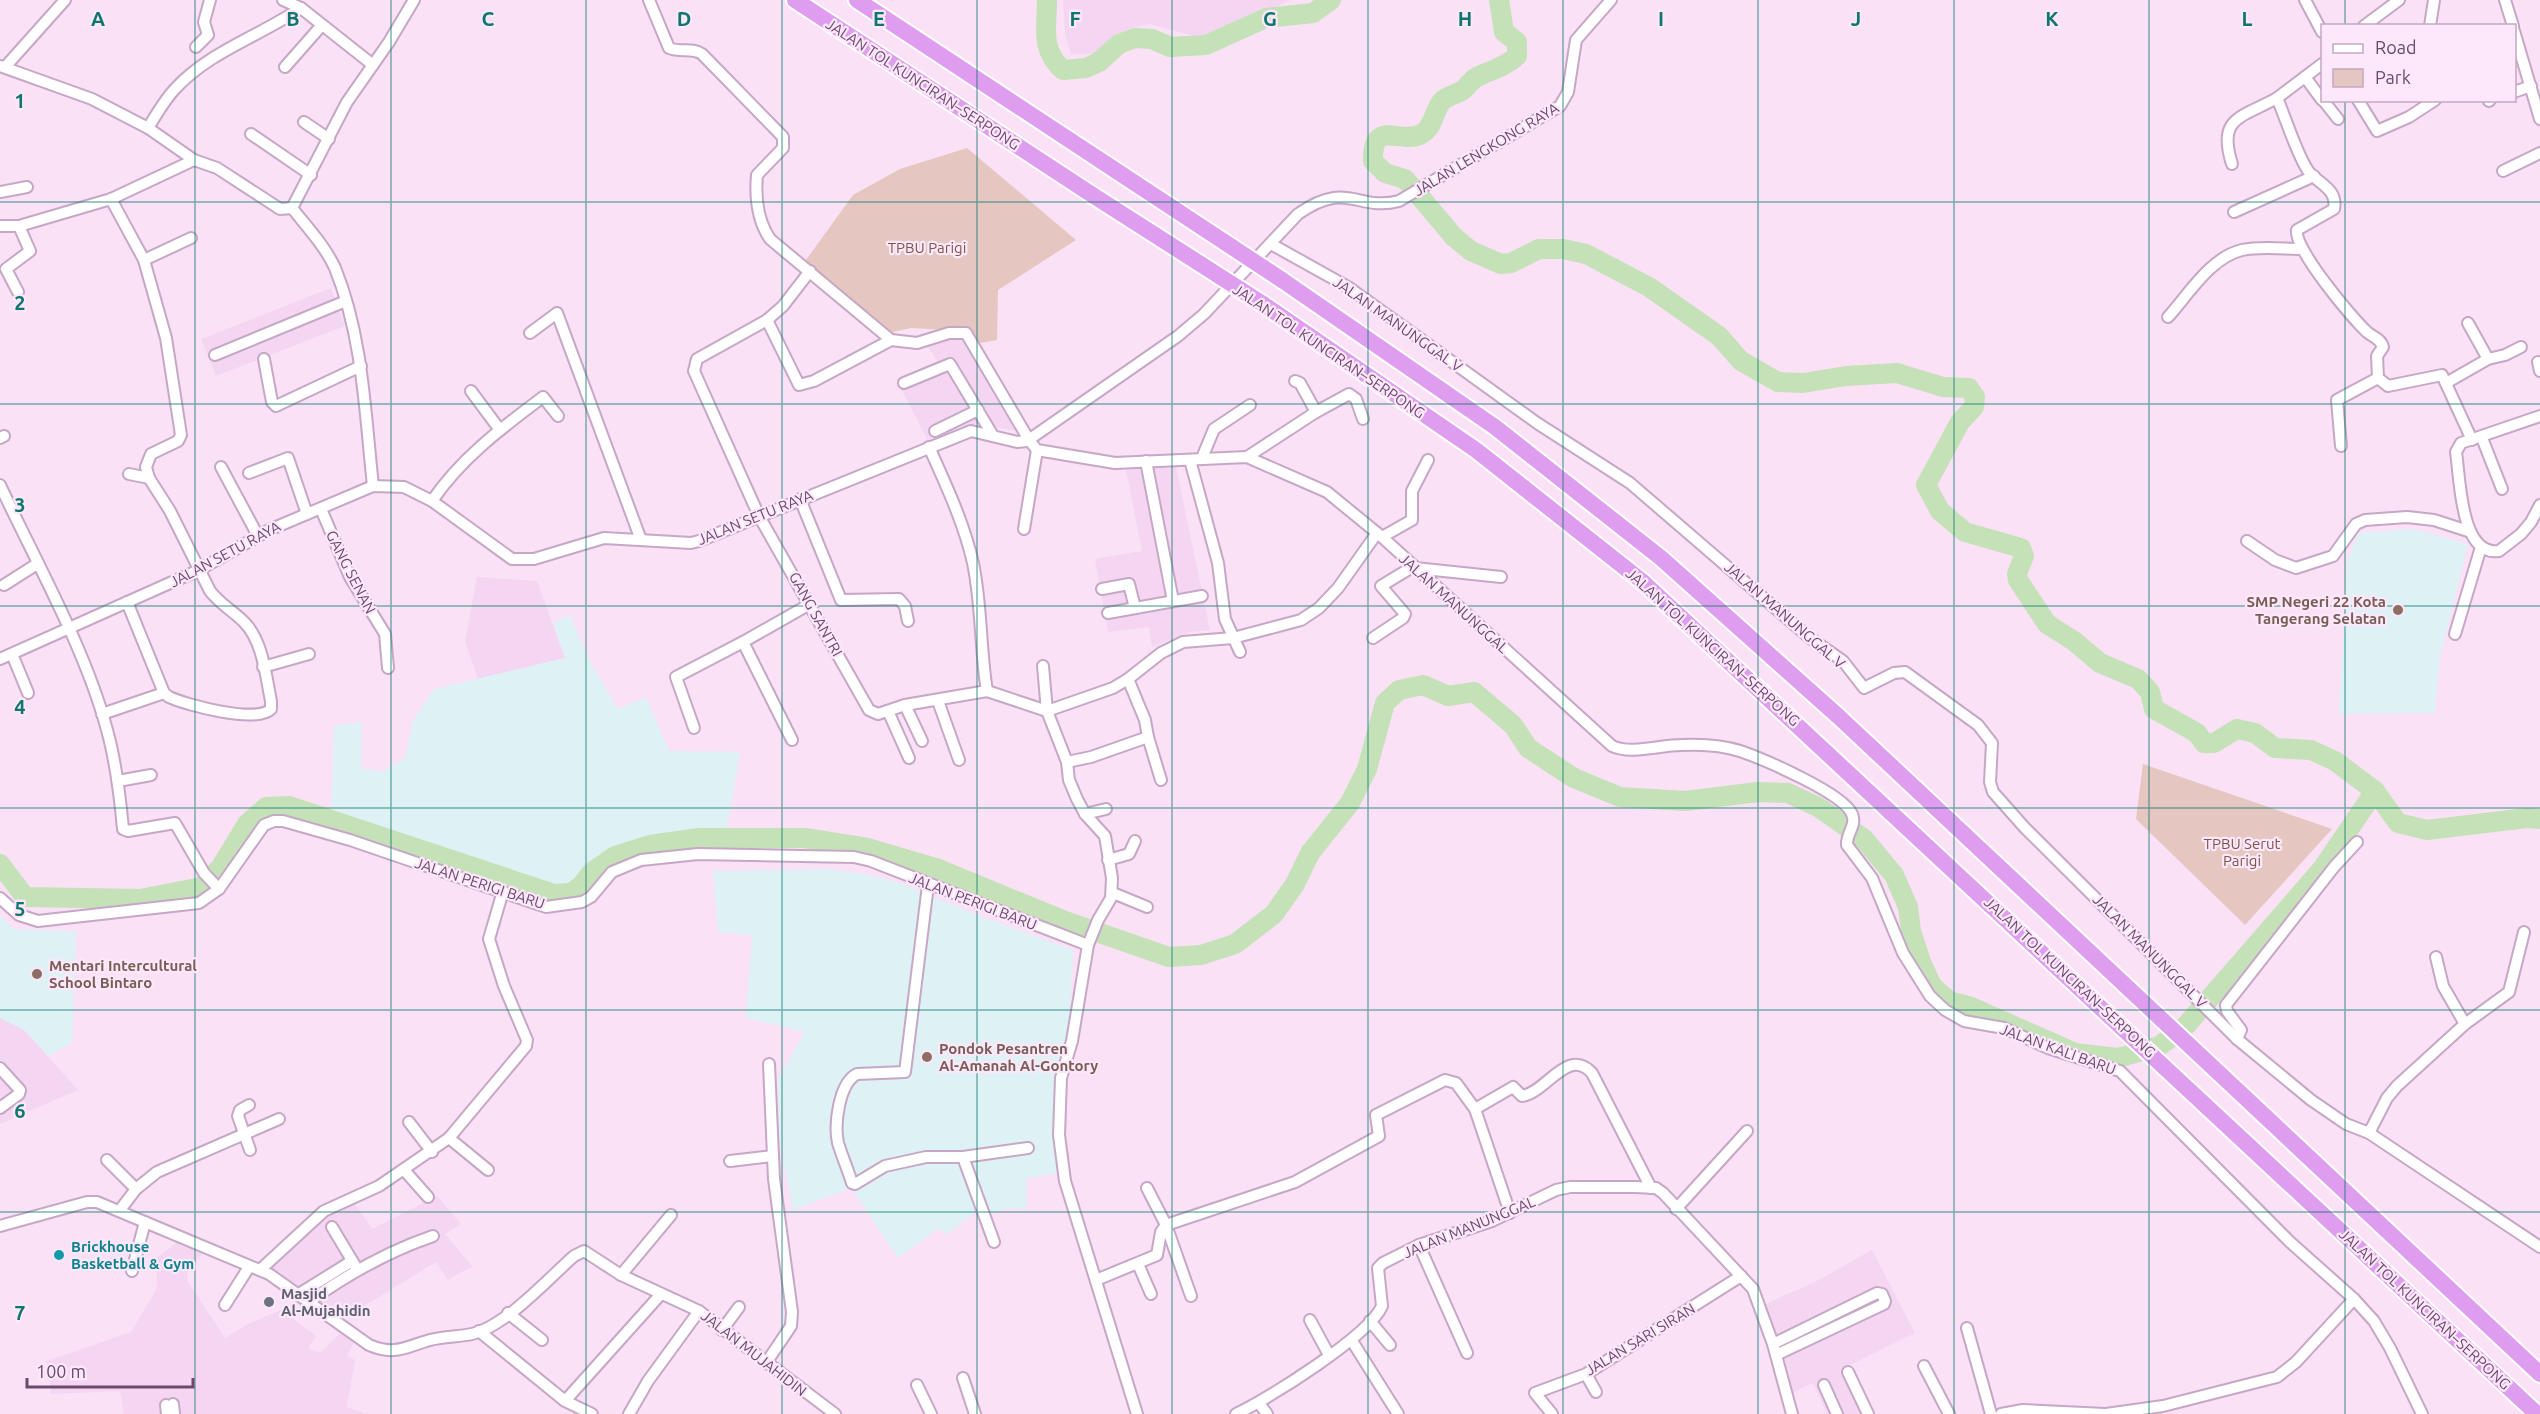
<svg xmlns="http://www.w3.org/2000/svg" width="2540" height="1414" font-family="Ubuntu,sans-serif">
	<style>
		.residential { fill: #f5d6f2 }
		.education { fill: #def1f5 }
		.green { fill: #e5c6c1 }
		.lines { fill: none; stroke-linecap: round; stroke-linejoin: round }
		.river { stroke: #c4e1b8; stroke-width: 20 }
		.minor-casing { stroke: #c6a7c6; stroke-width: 14 }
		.highway-casing { stroke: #fff; stroke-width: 20 }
		.minor { stroke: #fff; stroke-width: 10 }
		.highway { stroke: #df9def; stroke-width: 16 }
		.highway-bridge-casing { stroke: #fff; stroke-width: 20; stroke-linecap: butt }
		.highway-bridge { stroke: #df9def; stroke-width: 16 }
		.grid { fill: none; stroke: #0f766e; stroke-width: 1.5; stroke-opacity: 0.55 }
		.education-dot { fill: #8d6e63; stroke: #fde7fa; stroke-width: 2 }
		.culture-dot { fill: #0f9aa8; stroke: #fde7fa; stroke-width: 2 }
		.worship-dot { fill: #6b7280; stroke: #fde7fa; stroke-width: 2 }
		.labels { text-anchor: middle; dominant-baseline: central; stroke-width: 4.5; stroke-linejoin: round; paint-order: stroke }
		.street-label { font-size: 15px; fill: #6b4a6e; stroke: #fde7fa }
		.park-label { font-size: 15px; fill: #7e574a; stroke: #fde7fa }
		.education-label { font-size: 15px; font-weight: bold; fill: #785e54; stroke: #fde7fa; text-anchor: start }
		.culture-label { font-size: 15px; font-weight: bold; fill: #0d838f; stroke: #fde7fa; text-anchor: start }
		.worship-label { font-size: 15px; font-weight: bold; fill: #5b616d; stroke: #fde7fa; text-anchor: start }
		.grid-label { font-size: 20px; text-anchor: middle; font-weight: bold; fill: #0f766e; stroke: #fde7fa; stroke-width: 4.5; stroke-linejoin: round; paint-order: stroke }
	</style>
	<rect width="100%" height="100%" fill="#fae1f6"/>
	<g class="residential">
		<path d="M1063 0H1291L1204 39 1150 24 1135 27 1098 54H1071L1065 35Z"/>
		<path d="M331 288 345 326 216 376 201 339Z"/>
		<path d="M946 338H967L1019 431 975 424 928 441 896 379 937 361 927 345Z"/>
		<path d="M1176 467 1210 630 1190 632 1152 647 1149 627 1108 632 1095 559 1142 551 1126 470Z"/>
		<path d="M477 577 537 581 565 658 478 679 465 641Z"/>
		<path d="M0 1018 24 1030 78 1090 0 1124Z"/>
		<path d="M437 1196 461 1224 445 1234 472 1266 448 1280 436 1262 343 1319 264 1269 319 1219 352 1200 372 1229Z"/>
		<path d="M178 1242 202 1254 187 1273V1280L225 1338 250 1323 281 1310 316 1336 308 1348 320 1353 341 1332 355 1340 347 1356 355 1360 347 1407 367 1414H124L120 1391 51 1394 47 1361 131 1332 156 1290 158 1257Z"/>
		<path d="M1872 1250 1915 1333 1842 1369 1863 1414H1827L1813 1383 1793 1393 1763 1305 1815 1282Z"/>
	</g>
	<g class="education">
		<path d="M2412 529 2468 544 2440 657 2435 713 2339 714 2347 562 2358 533Z"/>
		<path d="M570 615 589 660 618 709 646 697 669 751 740 752 724 846 644 839 627 846 570 892 533 886 508 870 331 817 334 726 362 722 361 768 381 772 405 758 413 721 434 689 565 658 553 623Z"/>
		<path d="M827 869 869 875 904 884 972 913 1073 950 1069 1040 1059 1075 1056 1173 1026 1179 1027 1208 1005 1209 986 1215 979 1209 946 1235 939 1228 898 1258 851 1188 793 1210 779 1135 778 1079 805 1032 746 1018 752 935 718 932 713 871Z"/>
		<path d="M0 915 13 929 76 931 72 1043 48 1056 24 1030 0 1018Z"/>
	</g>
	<g class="green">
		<path d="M967 148 1076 240 998 290 997 340 974 344 963 331 911 328 888 333 874 324 806 260 853 195 900 169Z"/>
		<path d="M2143 764 2332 829 2245 925 2136 819Z"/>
	</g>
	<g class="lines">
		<g class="river">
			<path d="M1047 0C1047 28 1040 50 1063 70L1086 68 1099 62 1119 44 1135 38 1152 39 1170 47 1206 45 1266 18 1313 13 1331 0"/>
			<path d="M1499 0 1504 32 1517 42V56C1505 67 1491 70 1477 77 1471 80 1468 86 1463 90 1456 95 1448 95 1442 101 1434 110 1434 126 1423 133 1403 147 1372 116 1373 161L1385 173 1405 179 1454 237 1471 251 1501 264 1511 263 1539 249H1563L1586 254 1649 287 1719 336 1741 361 1778 382 1803 383 1846 376 1897 373 1943 387 1969 388 1975 397 1974 407 1960 422 1926 485 1940 511 1965 532 2021 548 2024 556 2017 574 2018 580 2047 624 2074 641 2100 663 2138 679 2150 692 2154 709 2197 733 2204 743H2214L2237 729 2255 733 2275 748 2311 750 2335 761 2375 791"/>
			<path d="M0 864 25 897 140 899 202 887 221 867 247 824 266 807 289 806 554 894 571 893 581 886 591 873 615 856 650 845 699 838H805L868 848 936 868 1065 921 1169 957 1201 955 1235 944 1274 914 1295 884 1310 853 1350 803 1367 769 1385 703 1399 690 1423 685 1448 696 1474 692 1513 725 1528 748 1574 778 1620 797 1685 801 1758 792 1788 793 1818 807 1864 839 1894 875 1908 907 1911 931 1921 962 1932 986 1949 1001 1971 1007 2075 1053 2118 1058 2159 1046 2183 1029 2322 869 2375 791 2398 823 2427 830 2527 818 2540 819"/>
		</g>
		<g class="minor-casing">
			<g id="minor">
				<path d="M283 0 301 8 373 65"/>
				<path d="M649 0 669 48C680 53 692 47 702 54L783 137V148L757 175C755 197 758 221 770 239L891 340"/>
				<path d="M2305 0 2322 32"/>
				<path d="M2505 0 2513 26"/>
				<path d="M2364 26 2399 0"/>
				<path d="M2430 26 2434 0"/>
				<path d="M2514 31 2540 119"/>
				<path d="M196 47 208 35 204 22 210 0"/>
				<path d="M2322 64 2277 98C2285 116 2298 158 2309 172 2319 184 2338 189 2334 209L2297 230C2293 248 2352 318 2367 332 2373 337 2381 339 2383 347L2377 356 2378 378 2388 386 2442 375 2472 440"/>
				<path d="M0 66 92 99 148 128 194 160 217 168 280 209 292 208"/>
				<path d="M6 66 65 0"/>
				<path d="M285 67 322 25"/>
				<path d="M2305 77 2322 100"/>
				<path d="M2514 92 2531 86"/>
				<path d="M2323 100 2338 119"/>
				<path d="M2358 100 2377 131 2409 117 2435 100"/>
				<path d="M2489 101 2490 100"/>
				<path d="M304 122 329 139"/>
				<path d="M148 128C156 115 164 101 174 90 208 52 260 36 301 8"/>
				<path d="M251 134 311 175"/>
				<path d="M2232 164C2217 117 2241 118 2277 98"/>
				<path d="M2503 171 2540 153"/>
				<path d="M0 192 27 187"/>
				<path d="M111 199 144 260 166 338 181 435 178 441 151 454 146 467 149 478"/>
				<path d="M292 208C307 227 325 246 335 268 363 337 365 413 373 486"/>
				<path d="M292 208 347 102 389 42 414 0"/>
				<path d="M2234 212 2314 176"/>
				<path d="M0 226H19L111 199 194 160"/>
				<path d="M1271 244 1348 287 1537 423 1630 483 1810 638 1843 661 1864 688 1894 673 1905 672 1978 725 1992 743 1990 782 1993 792 2025 828 2237 1039 2311 1100 2346 1124 2369 1133 2540 1247"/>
				<path d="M144 260 191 238"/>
				<path d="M810 271 783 306 767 320 697 359 694 371 759 516 869 710 878 714 905 705 987 691"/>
				<path d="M18 292 6 269 30 251 19 226"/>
				<path d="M2168 317C2188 295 2211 257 2242 250 2261 246 2283 249 2302 249"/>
				<path d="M767 320 799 385 814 381 891 340 917 343 949 333H966L1029 440 1037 450 1115 463 1247 457 1327 492 1382 537 1612 746C1631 755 1660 745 1681 745 1700 744 1722 745 1740 751 1763 759 1843 793 1852 814 1857 826 1846 833 1847 845L1872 878 1903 953 1930 996 1945 1010 1964 1021 2004 1028 2048 1048 2120 1071 2290 1242 2354 1299 2374 1321 2390 1348 2422 1414"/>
				<path d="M2468 323 2488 359"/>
				<path d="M530 333 557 313 641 540"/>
				<path d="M215 355 346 301"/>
				<path d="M264 359 272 402 276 406 361 366"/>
				<path d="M2538 362 2540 371"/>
				<path d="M1295 381 1300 383 1316 412"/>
				<path d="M904 383 950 364 992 434"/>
				<path d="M2446 383 2488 359 2505 355 2521 347"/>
				<path d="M471 391 500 430"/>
				<path d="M2540 416 2461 443 2456 452C2460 477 2460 557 2499 551L2521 534 2531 522 2540 505"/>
				<path d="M935 431 978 410"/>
				<path d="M0 438 4 436"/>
				<path d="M2482 438 2502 489"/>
				<path d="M2341 446 2337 400 2378 378"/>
				<path d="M929 447C946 485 964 523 973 563 982 606 980 649 987 691L1047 711 1067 762 1069 780 1077 799 1085 814 1105 836 1112 878 1111 898 1098 920 1088 945 1072 1041 1061 1078 1059 1135 1065 1181 1137 1414"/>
				<path d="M1247 457 1316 412 1349 394 1356 399 1363 419"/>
				<path d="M1202 458 1214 429 1250 405"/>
				<path d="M1190 460 1218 563 1225 619 1240 652"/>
				<path d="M1146 461 1173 601"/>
				<path d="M221 467 258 536"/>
				<path d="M249 473 288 458 307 514"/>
				<path d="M0 485C36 562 85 648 107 730 116 762 120 796 123 829L128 831 175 823 204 873 219 889"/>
				<path d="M800 499 841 600 899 599 905 606 908 621"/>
				<path d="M432 501C461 458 503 427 543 397L558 416"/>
				<path d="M321 509 350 577 385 634 388 668"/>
				<path d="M1024 529 1037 450"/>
				<path d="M1382 537 1412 520V491L1428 460"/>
				<path d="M2247 541 2275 560 2296 568 2333 556 2356 524 2365 520 2407 517 2434 520 2468 531"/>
				<path d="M1415 568 1501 577"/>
				<path d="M4 585 37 564"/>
				<path d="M1102 589 1129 584 1135 608"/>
				<path d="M127 602 164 693 169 697C187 705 256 724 271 709V701C266 677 263 641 244 622 233 611 220 604 210 591L170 511 149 478 129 474"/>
				<path d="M1108 613 1202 596"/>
				<path d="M2455 634 2481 547"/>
				<path d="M1373 638 1403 618 1405 614 1381 586 1414 566"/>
				<path d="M12 654 28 693"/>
				<path d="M0 659 199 570 269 530 373 486 404 487 432 501 512 559H534L604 538 691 543 699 541 971 431 1017 442 1027 441 1178 336 1204 314 1298 214C1348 179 1357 212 1399 201L1560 106 1568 92 1576 40 1611 0"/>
				<path d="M1043 666 1047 711 1113 688 1128 679"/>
				<path d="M263 667 309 654"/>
				<path d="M938 701 959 760"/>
				<path d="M905 705 922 741"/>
				<path d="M888 711 909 758"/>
				<path d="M102 714 164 693"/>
				<path d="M694 728 676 677 743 642"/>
				<path d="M1148 737 1161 780"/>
				<path d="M792 740 743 642 810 604"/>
				<path d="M1067 762 1091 757 1148 737 1145 720 1128 679 1161 653 1183 642 1233 638 1301 620 1319 608 1338 588 1377 533"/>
				<path d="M118 781 151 775"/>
				<path d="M1085 814 1106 809"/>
				<path d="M1108 860 1129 854 1135 841"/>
				<path d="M928 885 905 1072 857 1074C839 1083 834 1124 838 1143 842 1156 848 1170 852 1183L855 1184 885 1166 926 1157H963L994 1242"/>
				<path d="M1113 893 1147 907"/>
				<path d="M0 898 19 915 38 921 199 903 219 889 264 825 274 821H283L350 840 546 907 582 902 591 897 612 872 641 860 698 854 854 857 871 861 1088 945"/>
				<path d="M2436 957 2443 986 2465 1024"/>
				<path d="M2237 1039 2241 1030 2227 1011 2226 1005 2334 867 2357 842"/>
				<path d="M0 1068 20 1090 19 1094 0 1108"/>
				<path d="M249 1105 240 1110 238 1116 250 1150"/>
				<path d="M1475 1109 1513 1087 1522 1096C1546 1093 1568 1046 1592 1073L1651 1188"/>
				<path d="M409 1122 432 1152"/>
				<path d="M2369 1133 2387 1098 2397 1086 2465 1024 2509 992 2524 932"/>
				<path d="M449 1138 488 1170"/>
				<path d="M963 1157 1028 1148"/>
				<path d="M107 1160 136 1189"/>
				<path d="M730 1161 773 1156"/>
				<path d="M404 1170 428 1197"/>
				<path d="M1147 1188 1166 1225 1191 1296"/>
				<path d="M1676 1209 1747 1131"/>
				<path d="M120 1210 136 1189 157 1172 279 1119"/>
				<path d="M0 1226 87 1202H97L269 1274 369 1345C395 1356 405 1347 430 1340 444 1336 458 1337 472 1334 506 1326 548 1279 574 1256L584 1251 621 1275 699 1311 835 1414"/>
				<path d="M332 1227 356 1267"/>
				<path d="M1419 1245 1467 1353"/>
				<path d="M1138 1264 1151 1294"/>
				<path d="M260 1270 324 1211 379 1186 449 1138 526 1046 527 1040 504 986 489 939 503 891"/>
				<path d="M132 1271 145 1222"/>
				<path d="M621 1275 671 1215"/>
				<path d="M1096 1280 1157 1255 1161 1232 1166 1225 1295 1182 1379 1136 1376 1115 1445 1080 1456 1083 1475 1109 1510 1213"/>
				<path d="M299 1294 352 1261"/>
				<path d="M310 1301C348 1274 389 1251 433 1236"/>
				<path d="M225 1305 249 1267"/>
				<path d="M508 1313 542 1340"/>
				<path d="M1310 1320 1329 1355"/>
				<path d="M1370 1321 1390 1345"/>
				<path d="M1967 1328 1991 1414"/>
				<path d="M722 1330 739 1307"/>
				<path d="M479 1331 565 1401 592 1414"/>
				<path d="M1352 1341 1398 1414"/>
				<path d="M1773 1344 1877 1293 1882 1294 1885 1301 1884 1304 1776 1355"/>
				<path d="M766 1363 791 1326 792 1312 774 1179 769 1064"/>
				<path d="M1924 1366 1949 1414"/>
				<path d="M1848 1372 1868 1414"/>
				<path d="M1586 1374 1596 1392"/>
				<path d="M963 1378 975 1414"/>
				<path d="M917 1385 931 1414"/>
				<path d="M1824 1385 1837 1414"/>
				<path d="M565 1401 661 1294"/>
				<path d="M1259 1403 1267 1414"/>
				<path d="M173 1404 174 1414"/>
				<path d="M166 1405 167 1414"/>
				<path d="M629 1414 648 1381 699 1311"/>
				<path d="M1236 1414C1268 1399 1369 1336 1382 1306L1378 1268 1383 1263 1419 1245 1492 1221 1556 1190 1570 1187H1635L1656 1188 1663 1193 1753 1289 1773 1344 1792 1414"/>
				<path d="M1552 1414 1535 1393 1586 1374 1741 1276"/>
				<path d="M2001 1414 2023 1410 2105 1414"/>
				<path d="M2106 1414 2163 1406 2277 1377 2296 1362 2354 1299"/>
			</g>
		</g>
		<g class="highway-casing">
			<g id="highway">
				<path d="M795 0 1094 196"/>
				<path d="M857 0 1112 168"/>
				<path d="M1282 280 1495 427 1661 558 1839 717 2540 1374"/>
				<path d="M1263 304 1476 450 1643 582 2537 1414"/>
			</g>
		</g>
		<use href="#minor" class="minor"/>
		<use href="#highway" class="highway"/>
		<g class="highway-bridge-casing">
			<g id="highway-bridge">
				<path d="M1112 168 1282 280"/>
				<path d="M1094 196 1263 304"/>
			</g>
		</g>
		<use href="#highway-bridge" class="highway-bridge"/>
	</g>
	<path class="grid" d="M195 0V1414M391 0V1414M586 0V1414M782 0V1414M977 0V1414M1172 0V1414M1368 0V1414M1563 0V1414M1758 0V1414M1954 0V1414M2149 0V1414M2345 0V26M2345 100V1414M0 202H2540M0 404H2540M0 606H2540M0 808H2540M0 1010H2540M0 1212H2540"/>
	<g class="education-dot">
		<circle cx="2398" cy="610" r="6"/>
		<circle cx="37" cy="974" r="6"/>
		<circle cx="927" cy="1057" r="6"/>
	</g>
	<circle class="culture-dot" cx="59" cy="1255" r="6"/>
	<circle class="worship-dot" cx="269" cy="1302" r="6"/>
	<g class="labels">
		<g class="street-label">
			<text transform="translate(923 84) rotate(33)">JALAN TOL KUNCIRAN–SERPONG</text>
			<text transform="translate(1486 149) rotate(-31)">JALAN LENGKONG RAYA</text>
			<text transform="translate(1398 324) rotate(35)">JALAN MANUNGGAL V</text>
			<text transform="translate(1329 351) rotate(34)">JALAN TOL KUNCIRAN–SERPONG</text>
			<text transform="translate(755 517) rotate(-22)">JALAN SETU RAYA</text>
			<text transform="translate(225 554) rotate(-28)">JALAN SETU RAYA</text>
			<text transform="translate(351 572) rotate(63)">GANG SENAN</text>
			<text transform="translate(1454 603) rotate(42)">JALAN MANUNGGAL</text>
			<text transform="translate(816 614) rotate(61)">GANG SANTRI</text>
			<text transform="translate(1785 615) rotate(41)">JALAN MANUNGGAL V</text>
			<text transform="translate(1713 647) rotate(42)">JALAN TOL KUNCIRAN–SERPONG</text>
			<text transform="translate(480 883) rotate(18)">JALAN PERIGI BARU</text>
			<text transform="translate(973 901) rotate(21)">JALAN PERIGI BARU</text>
			<text transform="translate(2150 951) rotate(45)">JALAN MANUNGGAL V</text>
			<text transform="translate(2070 977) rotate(43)">JALAN TOL KUNCIRAN–SERPONG</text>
			<text transform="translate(2058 1049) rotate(20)">JALAN KALI BARU</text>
			<text transform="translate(1469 1227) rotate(-22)">JALAN MANUNGGAL</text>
			<text transform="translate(2425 1309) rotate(43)">JALAN TOL KUNCIRAN–SERPONG</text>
			<text transform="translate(1640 1339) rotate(-31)">JALAN SARI SIRAN</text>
			<text transform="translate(754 1353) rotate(38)">JALAN MUJAHIDIN</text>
		</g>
		<g class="park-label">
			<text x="927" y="247">TPBU Parigi</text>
			<text x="2242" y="843">TPBU Serut<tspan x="2242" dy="17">Parigi</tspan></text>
		</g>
		<g class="education-label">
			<text x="2386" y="601" text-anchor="end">SMP Negeri 22 Kota<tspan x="2386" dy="17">Tangerang Selatan</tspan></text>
			<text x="49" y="965">Mentari Intercultural<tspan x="49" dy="17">School Bintaro</tspan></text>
			<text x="939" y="1048">Pondok Pesantren<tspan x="939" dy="17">Al-Amanah Al-Gontory</tspan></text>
		</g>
		<g class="culture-label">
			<text x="71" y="1246">Brickhouse<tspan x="71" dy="17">Basketball &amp; Gym</tspan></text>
		</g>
		<g class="worship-label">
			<text x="281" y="1293">Masjid<tspan x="281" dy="17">Al-Mujahidin</tspan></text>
		</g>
	</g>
	<g class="grid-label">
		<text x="98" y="26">A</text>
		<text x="293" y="26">B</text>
		<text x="488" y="26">C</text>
		<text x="684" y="26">D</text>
		<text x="879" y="26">E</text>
		<text x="1075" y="26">F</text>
		<text x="1270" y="26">G</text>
		<text x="1465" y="26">H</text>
		<text x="1661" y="26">I</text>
		<text x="1856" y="26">J</text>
		<text x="2052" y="26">K</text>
		<text x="2247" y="26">L</text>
		<text x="20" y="108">1</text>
		<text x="20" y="310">2</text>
		<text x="20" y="512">3</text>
		<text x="20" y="714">4</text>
		<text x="20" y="916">5</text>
		<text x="20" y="1118">6</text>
		<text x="20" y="1320">7</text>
	</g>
	<rect x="2321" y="24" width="195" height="78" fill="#fde7fa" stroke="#c3a8c2" stroke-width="1.5"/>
	<rect x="2333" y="44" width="30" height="9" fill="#ffffff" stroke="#c3a8c2" stroke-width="1.5"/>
	<text x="2375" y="54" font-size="18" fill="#6b4a6e">Road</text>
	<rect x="2333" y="69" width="30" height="18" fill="#e5c6c1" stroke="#c3a8c2" stroke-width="1.5"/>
	<text x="2375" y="84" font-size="18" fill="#6b4a6e">Park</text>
	<path d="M27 1378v9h166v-9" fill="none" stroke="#6b4a6e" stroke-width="3"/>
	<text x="36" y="1378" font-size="18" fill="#6b4a6e" stroke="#fde7fa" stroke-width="4.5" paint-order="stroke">100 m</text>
</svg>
